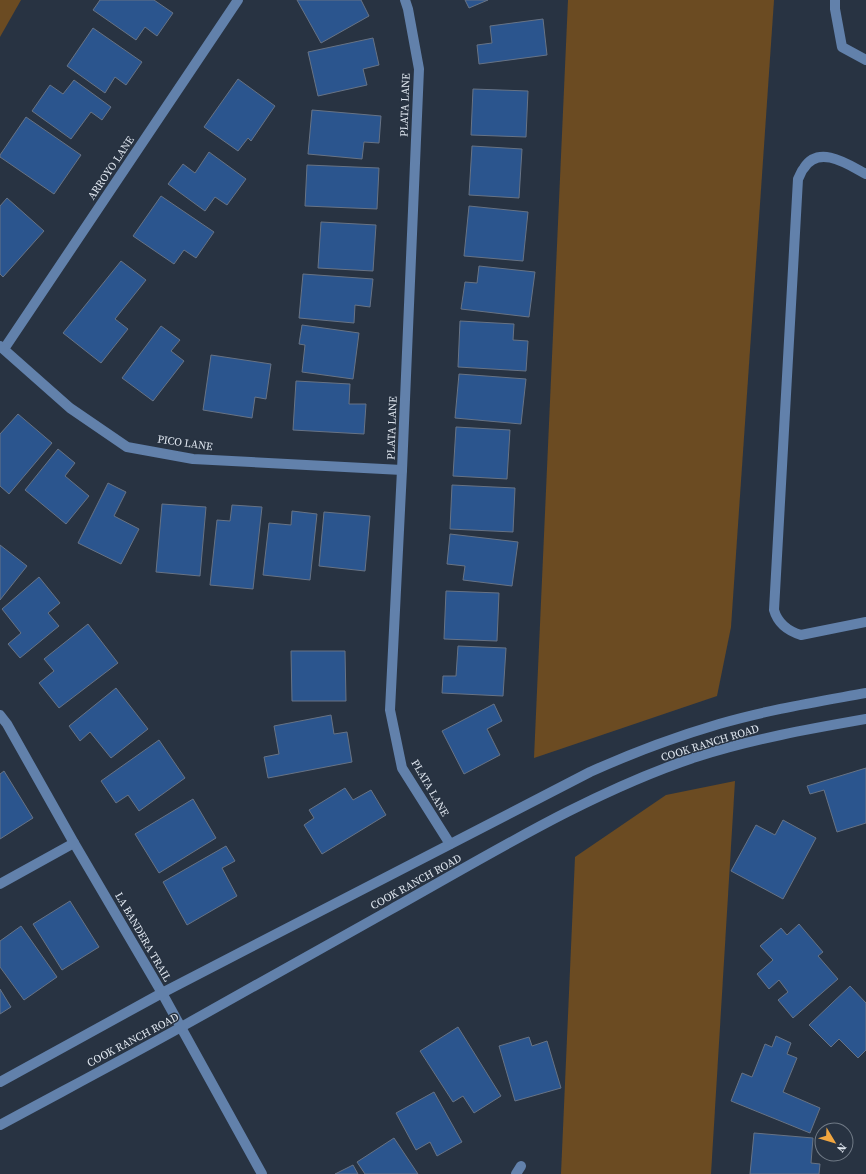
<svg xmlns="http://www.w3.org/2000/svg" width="866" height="1174" font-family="'Source Serif 4',serif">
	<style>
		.green { fill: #6b4b22 }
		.building { fill: #2b558e; stroke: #677385 }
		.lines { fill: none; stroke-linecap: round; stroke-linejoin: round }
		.minor { stroke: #6281ab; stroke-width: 10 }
		.labels { text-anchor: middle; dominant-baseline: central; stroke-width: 3; stroke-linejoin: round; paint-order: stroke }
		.street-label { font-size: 11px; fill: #dfe6ef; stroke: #283342 }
	</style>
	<rect width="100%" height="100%" fill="#283342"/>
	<g class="green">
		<path d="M0 0H21L0 37Z"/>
		<path d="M568 0H774L731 627 717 696 534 758Z"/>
		<path d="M735 781 711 1174H561L575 857 666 795Z"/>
	</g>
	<g class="building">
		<path d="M100 0H154L173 13 157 36 145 27 136 40 93 10Z"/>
		<path d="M297 0H361L369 16 321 43Z"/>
		<path d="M465 0H488L469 8Z"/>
		<path d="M543 19 547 55 479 64 477 45 492 43 490 26Z"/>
		<path d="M93 28 142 62 126 85 115 77 105 93 67 66Z"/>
		<path d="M373 38 379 65 363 69 367 85 318 96 308 52Z"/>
		<path d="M238 79 275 106 251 141 248 138 238 151 204 127Z"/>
		<path d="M74 80 111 107 102 120 91 112 71 139 32 111 50 85 63 94Z"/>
		<path d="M473 89 528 91 526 137 471 135Z"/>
		<path d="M312 110 381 116 379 143 364 142 362 159 308 154Z"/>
		<path d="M26 117 81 155 54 194 0 157V155Z"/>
		<path d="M472 146 522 149 519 198 469 195Z"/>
		<path d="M209 152 246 179 227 205 215 197 205 211 168 184 183 164 195 173Z"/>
		<path d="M307 165 379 168 377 209 305 206Z"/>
		<path d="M161 196 214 232 196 258 184 250 174 264 133 236Z"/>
		<path d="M7 198 44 231 3 277 0 274V206Z"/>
		<path d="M469 206 528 212 523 261 464 256Z"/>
		<path d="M321 222 376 225 373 271 318 268Z"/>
		<path d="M121 261 146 280 115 319 128 329 101 363 63 333Z"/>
		<path d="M479 266 535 272 529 317 461 309 465 282 477 283Z"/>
		<path d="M303 274 373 279 370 307 355 305 354 323 299 318Z"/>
		<path d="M460 321 514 324 513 340 528 341 526 371 458 367Z"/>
		<path d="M302 325 359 333 353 379 302 372 305 345 299 344Z"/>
		<path d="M161 326 180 340 171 351 184 361 153 401 122 378Z"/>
		<path d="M211 355 271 364 266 399 255 397 252 418 203 410Z"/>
		<path d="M459 374 526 379 521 424 455 418Z"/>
		<path d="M296 381 350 384 349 404H366L364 434 293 430Z"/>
		<path d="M18 414 52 443 9 494 0 486V434Z"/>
		<path d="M456 427 510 430 507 479 453 476Z"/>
		<path d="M58 449 75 463 65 476 89 496 66 524 25 490Z"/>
		<path d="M108 483 126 492 114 516 139 529 121 564 78 543Z"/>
		<path d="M452 485 515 488 513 532 450 529Z"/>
		<path d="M162 504 206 507 200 576 156 572Z"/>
		<path d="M232 505 262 507 253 589 210 585 217 520 230 521Z"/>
		<path d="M292 511 317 514 310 580 263 575 269 523 291 525Z"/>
		<path d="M324 512 370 516 365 571 319 566Z"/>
		<path d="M450 534 518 542 512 586 463 580 465 566 447 564Z"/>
		<path d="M0 545 27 566 0 600Z"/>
		<path d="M39 577 60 603 48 613 59 626 20 658 8 644 21 633 2 609Z"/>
		<path d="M446 591 499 593 497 641 444 639Z"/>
		<path d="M88 624 118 663 59 708 39 683 54 671 44 659Z"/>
		<path d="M458 646 506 648 503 696 442 693 443 676H456Z"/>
		<path d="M291 651H345L346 701H292Z"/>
		<path d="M116 688 148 729 111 758 90 732 80 741 69 726Z"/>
		<path d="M494 704 502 721 487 729 500 755 464 774 442 731Z"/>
		<path d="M331 715 334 734 347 732 352 762 268 778 264 757 279 754 274 726Z"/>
		<path d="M159 740 185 778 139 811 128 795 116 803 101 781Z"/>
		<path d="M866 768V823L837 832 824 790 810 794 807 786Z"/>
		<path d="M4 771 33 818 0 839V774Z"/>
		<path d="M345 788 353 800 371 790 386 815 322 854 304 825 314 818 309 810Z"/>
		<path d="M193 799 216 838 159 873 135 834Z"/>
		<path d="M783 820 816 838 783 899 731 871 756 825 775 835Z"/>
		<path d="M226 846 235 861 222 868 237 896 187 925 163 882Z"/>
		<path d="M70 901 99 947 62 970 33 924Z"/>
		<path d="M799 924 823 952 818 956 838 979 793 1018 778 1000 788 992 779 980 769 989 757 974 773 960 760 946 781 928 787 935Z"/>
		<path d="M21 926 57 977 24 1000 0 967V941Z"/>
		<path d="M850 986 866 1003V1050L858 1058 839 1039 831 1047 809 1025Z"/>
		<path d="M0 989 11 1007 0 1014Z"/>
		<path d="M458 1027 501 1096 474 1113 463 1096 453 1102 420 1051Z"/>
		<path d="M776 1036 791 1043 787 1054 797 1058 783 1092 820 1108 810 1133 731 1101 742 1073 752 1077 765 1044 772 1047Z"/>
		<path d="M529 1037 532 1046 547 1041 561 1088 515 1101 499 1046Z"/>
		<path d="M434 1092 462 1142 437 1156 430 1142 416 1150 396 1113Z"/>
		<path d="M754 1133 813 1138 811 1163 820 1164 819 1174H750Z"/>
		<path d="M394 1138 418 1174H365L357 1162Z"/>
		<path d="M353 1165 358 1174H335Z"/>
	</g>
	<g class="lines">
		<g class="minor">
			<path d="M405 0 408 9 419 69 402 470 390 710 402 768 450 844"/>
			<path d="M835 0V9L842 47 866 60"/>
			<path d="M866 174C849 165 819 144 804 168 801 171 800 176 798 179L774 610C778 624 788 631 801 635L866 622"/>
			<path d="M0 346 70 408 127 447 193 459 402 470"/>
			<path d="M4 349 238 0"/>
			<path d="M0 715 7 724 74 843 162 993 262 1174"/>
			<path d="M0 884 74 843"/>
			<path d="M0 1082 162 993 590 772C632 753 675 737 719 724 767 710 817 702 866 693"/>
			<path d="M0 1125C61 1092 122 1060 183 1026 252 988 321 949 390 910 489 855 588 793 696 757 752 739 809 729 866 719"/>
			<path d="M516 1174 521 1166"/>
		</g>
	</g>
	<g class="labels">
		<g class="street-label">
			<text transform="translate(405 105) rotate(-88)">PLATA LANE</text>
			<text transform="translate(111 168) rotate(-56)">ARROYO LANE</text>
			<text transform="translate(392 428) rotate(-88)">PLATA LANE</text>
			<text transform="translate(185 443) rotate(8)">PICO LANE</text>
			<text transform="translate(710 743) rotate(-17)">COOK RANCH ROAD</text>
			<text transform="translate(430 788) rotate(60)">PLATA LANE</text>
			<text transform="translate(416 882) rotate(-29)">COOK RANCH ROAD</text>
			<text transform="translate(143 937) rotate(60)">LA BANDERA TRAIL</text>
			<text transform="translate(133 1040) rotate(-28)">COOK RANCH ROAD</text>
		</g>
	</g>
	<g transform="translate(834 1142) rotate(128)"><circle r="19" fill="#283342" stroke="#717b87"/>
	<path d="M0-3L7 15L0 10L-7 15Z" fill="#f1a640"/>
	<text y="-6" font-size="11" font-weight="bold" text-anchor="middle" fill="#dfe6ef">N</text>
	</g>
</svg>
